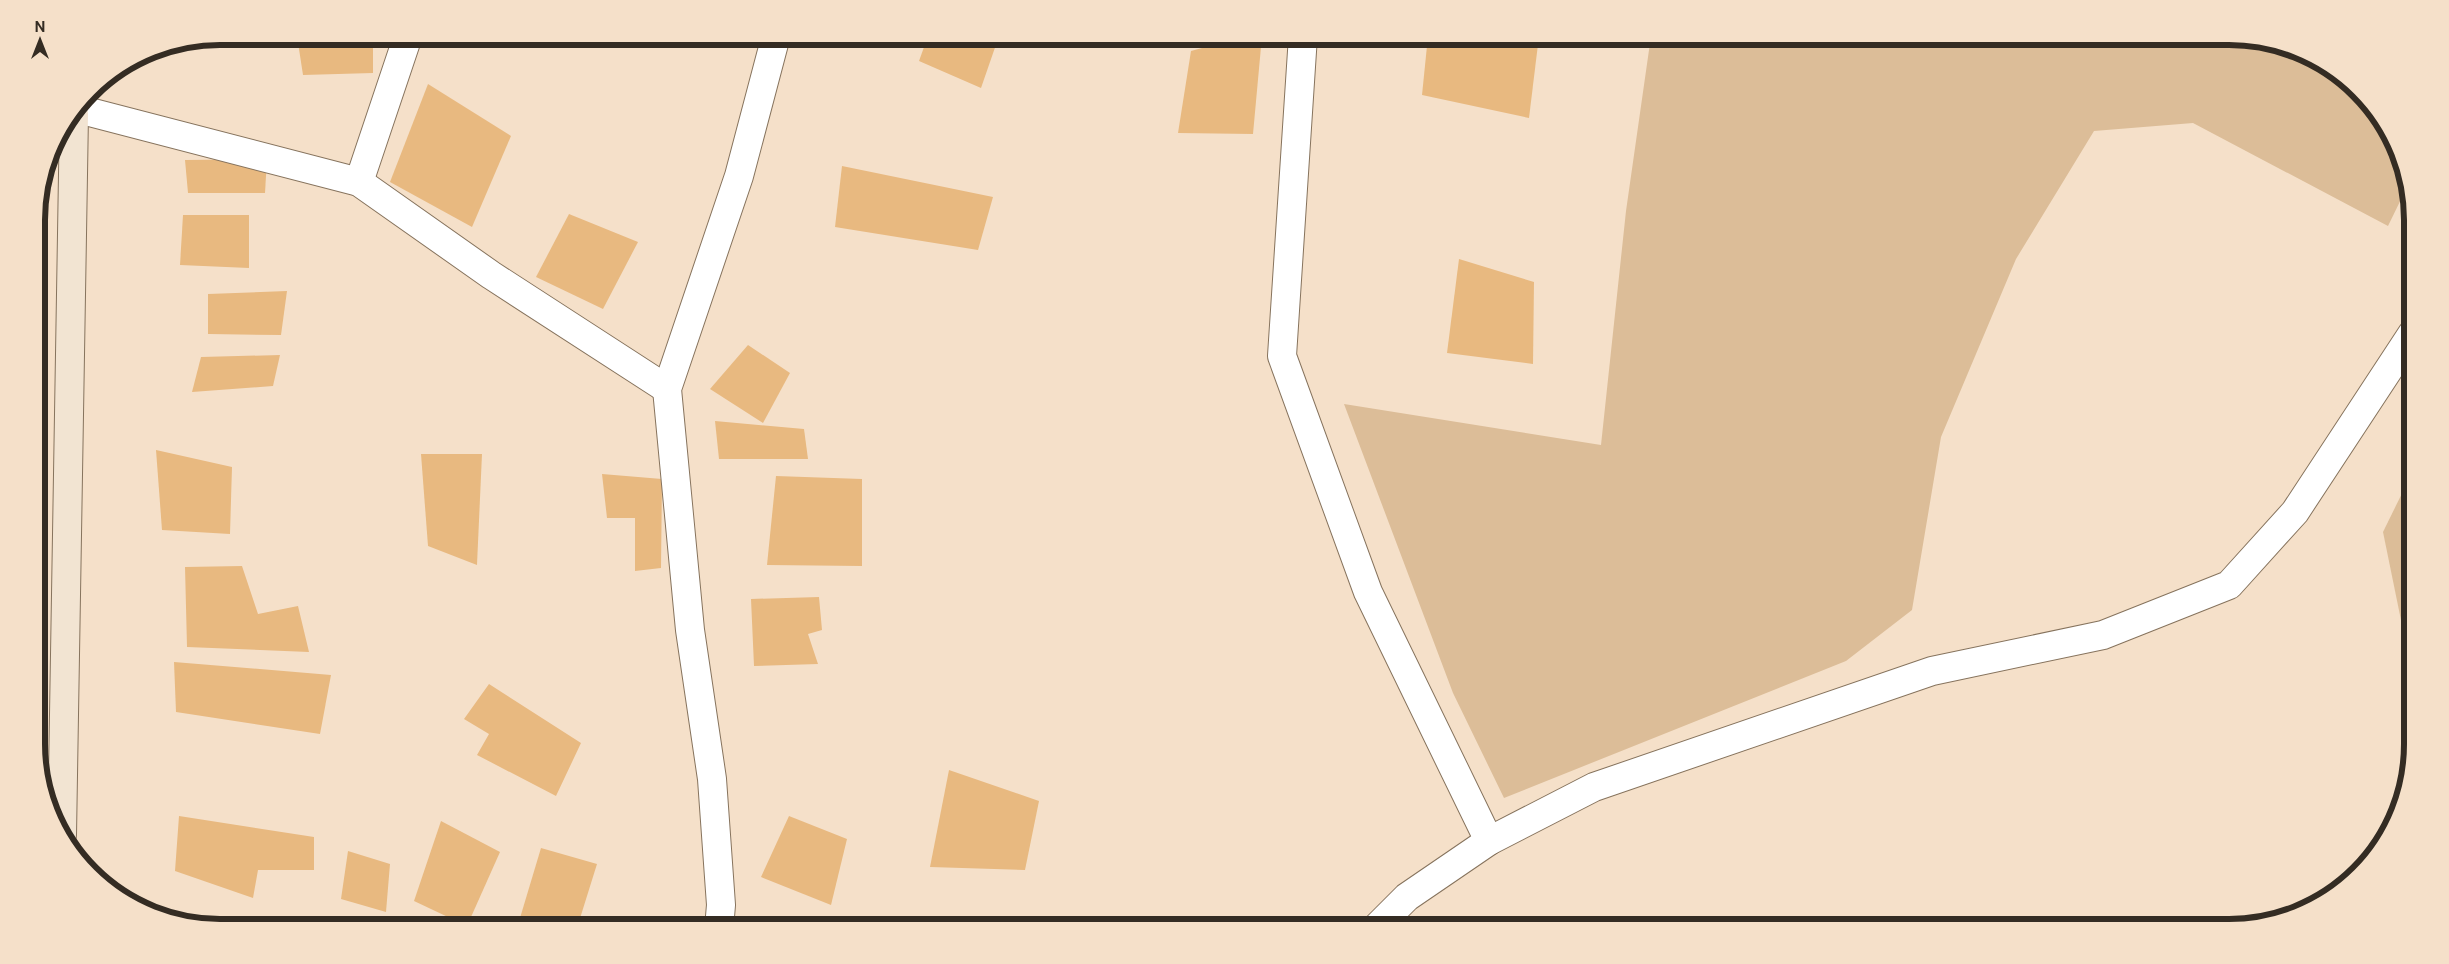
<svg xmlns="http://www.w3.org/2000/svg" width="2449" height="964" font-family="'Public Sans',sans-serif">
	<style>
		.green { fill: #dcbd98 }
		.building { fill: #e8b980 }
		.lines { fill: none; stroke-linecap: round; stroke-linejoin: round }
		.minor-casing { stroke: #86735d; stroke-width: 30 }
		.secondary-casing { stroke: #86735d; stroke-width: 30 }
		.minor { stroke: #fff; stroke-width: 28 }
		.secondary { stroke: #f2e4d2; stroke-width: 28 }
		.rim { fill: none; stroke: #342c23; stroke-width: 6 }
	</style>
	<rect width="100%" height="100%" fill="#f5e0c9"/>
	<g class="green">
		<path d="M1651 36H2229L2288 46 2331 67 2375 108 2399 149 2408 185 2388 226 2193 123 2094 131 2016 259 1941 437 1912 610 1846 661 1504 798 1453 693 1344 404 1601 445 1626 211Z"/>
		<path d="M2412 473 2413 679 2383 532Z"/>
	</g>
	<g class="building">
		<path d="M297 36H373V73L303 75Z"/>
		<path d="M928 36H999L981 88 919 61Z"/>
		<path d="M1246 36H1262L1253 134 1178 133 1191 51Z"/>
		<path d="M1428 36H1539L1529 118 1422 95Z"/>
		<path d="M428 84 511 136 472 227 390 182Z"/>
		<path d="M267 159 265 193H188L185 160Z"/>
		<path d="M842 166 993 197 978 250 835 227Z"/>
		<path d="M569 214 638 242 603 309 536 277Z"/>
		<path d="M183 215H249V268L180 265Z"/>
		<path d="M1459 259 1534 282 1533 364 1447 353Z"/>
		<path d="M287 291 281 335 208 334V294Z"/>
		<path d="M748 345 790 373 763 423 710 389Z"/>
		<path d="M280 355 273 386 192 392 201 357Z"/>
		<path d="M715 421 804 429 808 459H719Z"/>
		<path d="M156 450 232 467 230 534 162 530Z"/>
		<path d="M421 454H482L477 565 428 546Z"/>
		<path d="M602 474 662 479 661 568 635 571V518H607Z"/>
		<path d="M776 476 862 479V566L767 565Z"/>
		<path d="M38 498H40L42 542H38Z"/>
		<path d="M242 566 258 614 298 606 309 652 187 647 185 567Z"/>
		<path d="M819 597 822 630 808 634 818 664 754 666 751 599Z"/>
		<path d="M39 630H41L43 720H39Z"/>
		<path d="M174 662 331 675 320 734 176 712Z"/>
		<path d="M489 684 581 743 556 796 477 755 489 734 464 719Z"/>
		<path d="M949 770 1039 801 1025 870 930 867Z"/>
		<path d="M179 816 314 837V870H258L253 898 175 871Z"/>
		<path d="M789 816 847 839 831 905 761 877Z"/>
		<path d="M441 821 500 852 467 926 414 901Z"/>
		<path d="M541 848 597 864 577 928H517Z"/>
		<path d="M348 851 390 864 386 912 341 899Z"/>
		<path d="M246 921 311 926V928H246Z"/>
	</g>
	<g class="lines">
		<g class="minor-casing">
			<g id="minor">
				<path d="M1303 36 1282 356 1368 592 1489 841"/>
				<path d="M78 109 359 182 491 275 667 389"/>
				<path d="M359 182 408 36"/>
				<path d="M719 928 721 905 712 779 690 630 667 389 739 176 776 36"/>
				<path d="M1376 928 1407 897 1489 841 1594 787 1932 671 2103 635 2229 585 2295 512 2412 334"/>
			</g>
		</g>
		<g class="secondary-casing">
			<path id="secondary" d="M62 835 74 114"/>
		</g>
		<use href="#minor" class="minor"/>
		<use href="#secondary" class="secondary"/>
	</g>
	<path d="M0 0H2449V964H0ZM220 45H2229A175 175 0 0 1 2404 220V744A175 175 0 0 1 2229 919H220A175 175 0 0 1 45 744V220A175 175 0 0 1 220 45Z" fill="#f5e0c9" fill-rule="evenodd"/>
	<path class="rim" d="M220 45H2229A175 175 0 0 1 2404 220V744A175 175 0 0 1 2229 919H220A175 175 0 0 1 45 744V220A175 175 0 0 1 220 45Z"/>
	<g transform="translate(40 40)" stroke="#f5e0c9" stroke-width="4" paint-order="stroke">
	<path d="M0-4L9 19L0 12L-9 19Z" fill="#342c23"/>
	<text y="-8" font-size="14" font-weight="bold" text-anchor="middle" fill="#342c23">N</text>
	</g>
</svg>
